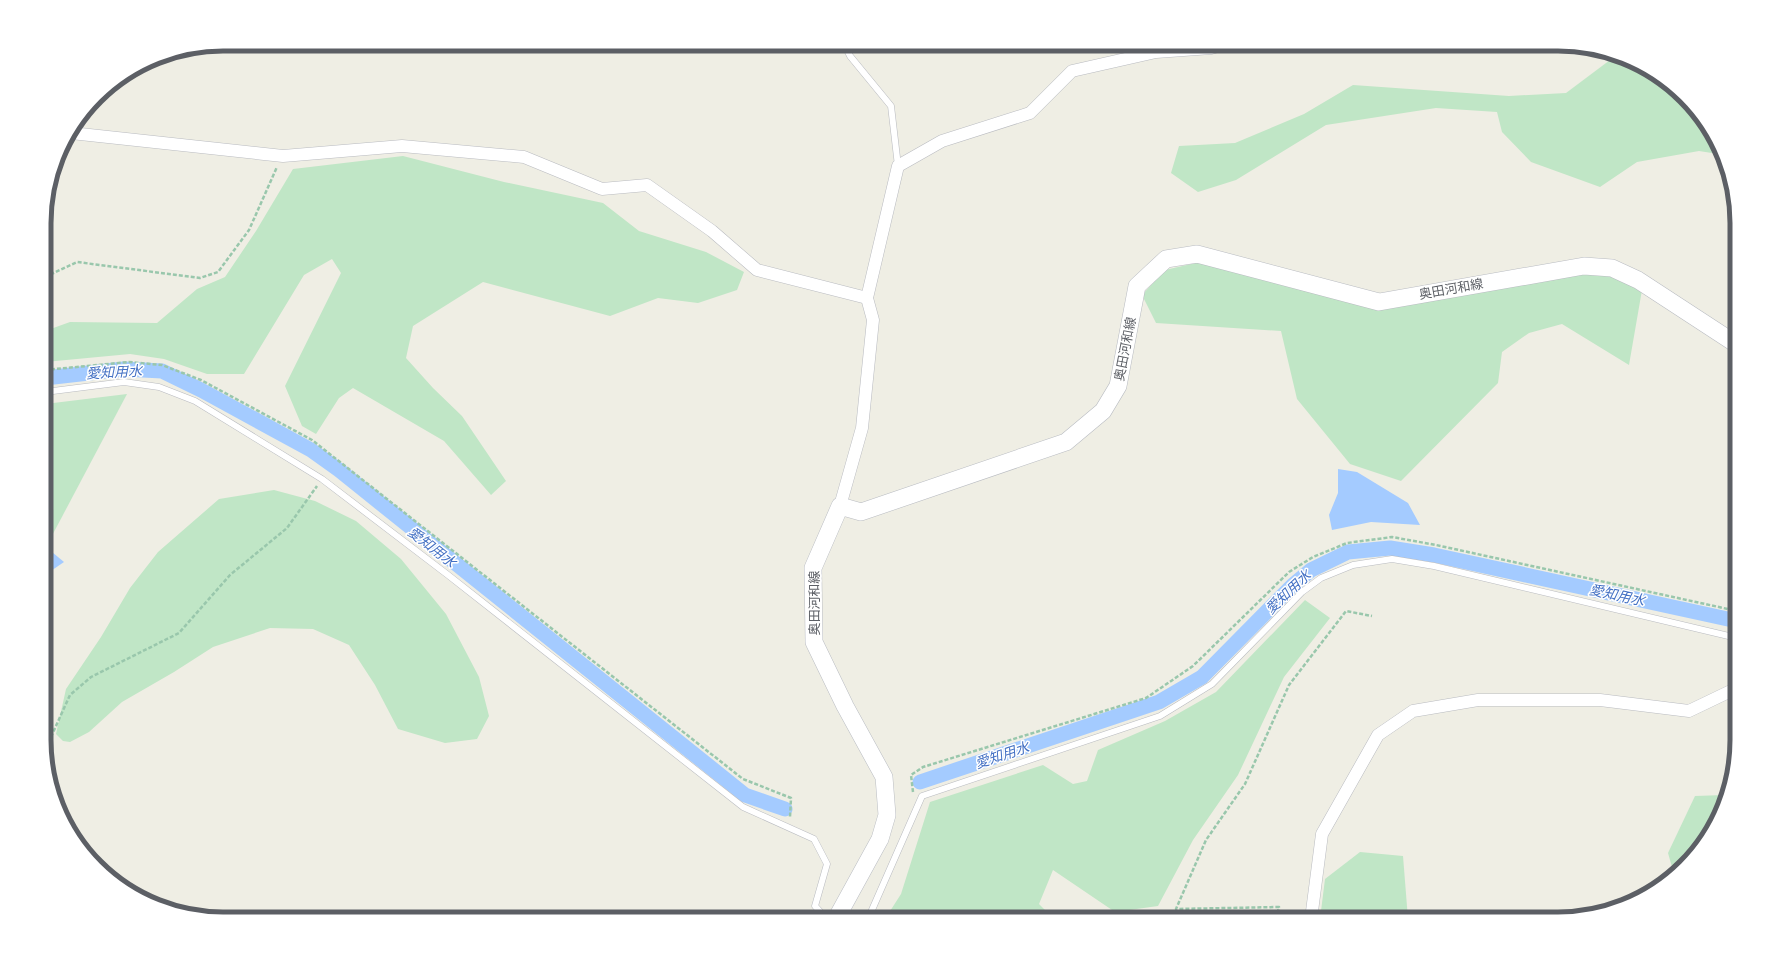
<svg xmlns="http://www.w3.org/2000/svg" width="1781" height="963" font-family="'DM Sans','Noto Sans JP',sans-serif">
	<style>
		.green { fill: #c0e6c6 }
		.water { fill: #a4cbff }
		.lines { fill: none; stroke-linecap: round; stroke-linejoin: round }
		.canal { stroke: #a4cbff; stroke-width: 15 }
		.lane-casing { stroke: #b9bbc0; stroke-width: 7 }
		.street-casing { stroke: #b9bbc0; stroke-width: 13 }
		.secondary-casing { stroke: #b9bcc2; stroke-width: 18 }
		.path { stroke: #99c7ac; stroke-width: 2.5; stroke-dasharray: 4 2; stroke-linecap: butt }
		.lane { stroke: #fff; stroke-width: 6 }
		.street { stroke: #fff; stroke-width: 12 }
		.secondary { stroke: #fff; stroke-width: 17 }
		.labels { text-anchor: middle; dominant-baseline: central; stroke-width: 3; stroke-linejoin: round; paint-order: stroke }
		.street-label { font-size: 13px; fill: #5c5f65; stroke: #fff }
		.water-label { font-size: 14px; font-style: italic; fill: #4471c4; stroke: #fff }
		.rim { fill: none; stroke: #5c5f65; stroke-width: 5 }
	</style>
	<rect width="100%" height="100%" fill="#efeee4"/>
	<g class="green">
		<path d="M1614 57 1637 63 1676 89 1707 123 1718 154 1699 151 1637 162 1600 187 1531 162 1502 132 1497 112 1436 108 1326 125 1236 180 1198 192 1171 173 1179 146 1235 143 1304 114 1353 85 1509 96 1566 93Z"/>
		<path d="M403 156 504 182 603 203 639 231 706 252 744 272 737 290 698 303 658 298 610 316 483 282 413 326 406 358 433 388 462 416 506 481 491 495 444 441 353 388 339 398 316 434 302 426 285 386 341 273 332 259 304 275 244 374H207L164 359 130 354 45 362V331L70 322 157 323 197 289 225 277 256 231 293 169Z"/>
		<path d="M1200 262 1376 309 1583 271 1610 276 1642 290 1629 365 1562 324 1529 333 1502 352 1498 383 1401 481 1350 464 1297 399 1281 331 1156 323 1142 295 1165 270Z"/>
		<path d="M127 394 46 547 45 548V404Z"/>
		<path d="M274 490 315 501 356 521 401 559 446 614 479 677 489 716 477 739 445 743 398 729 375 685 349 645 313 629 270 628 213 647 174 672 122 702 89 732 70 742 63 741 56 734 66 689 101 637 130 588 158 552 219 499Z"/>
		<path d="M1305 600 1330 618 1284 677 1238 775 1193 840 1158 906 1115 912 1053 870 1039 904 1054 919H885L901 894 930 802 1043 765 1073 784 1087 781 1098 750 1165 721 1216 692Z"/>
		<path d="M1724 795 1718 819 1692 858 1674 874 1668 853 1695 796Z"/>
		<path d="M1360 852 1403 856 1408 919H1320L1325 879Z"/>
	</g>
	<g class="water">
		<path d="M1338 469 1357 472 1408 503 1420 525 1371 522 1332 530 1329 515 1338 493Z"/>
		<path d="M46 547 64 562 45 575V548Z"/>
	</g>
	<g class="lines">
		<g class="canal">
			<path d="M45 378 124 369 162 371 201 390 311 450 339 470 745 795 785 809"/>
			<path d="M920 782 1159 702 1202 677 1293 585 1311 570 1348 552 1390 548 1434 555 1737 621"/>
		</g>
		<g class="lane-casing">
			<g id="lane">
				<path d="M844 44 850 56 891 106 898 166"/>
				<path d="M45 392 124 382 159 387 195 401 322 479 448 575 743 807 814 839 827 864 815 906 827 919"/>
				<path d="M868 919 922 796 1160 716 1212 684 1302 592 1321 578 1353 565 1392 559 1434 566 1737 638"/>
			</g>
		</g>
		<g class="street-casing">
			<g id="street">
				<path d="M71 133 283 156 402 146 524 157 602 189 647 185 712 231 757 270 867 298"/>
				<path d="M840 506 862 428 873 320 867 298 898 166 942 141 1030 113 1072 71 1156 52 1211 48 1225 44"/>
				<path d="M1311 919 1322 834 1378 735 1413 711 1478 700H1600L1689 711 1737 688"/>
			</g>
		</g>
		<g class="secondary-casing">
			<path id="secondary" d="M836 919 880 839 887 815 884 777 845 706 814 642 813 568 840 506 861 512 1066 442 1103 411 1118 386 1137 286 1166 259 1197 254 1379 302 1584 266 1612 268 1638 280 1736 344"/>
		</g>
		<g class="path">
			<path d="M45 277 77 262 200 278 218 272 249 230 277 167"/>
			<path d="M45 370 129 362 162 365 201 380 312 440 743 779 791 798 790 817"/>
			<path d="M46 748 70 695 91 677 179 633 230 575 287 528 317 486"/>
			<path d="M913 792 911 775 923 767 1146 698 1193 666 1289 572 1313 557 1347 543 1392 537 1436 545 1737 611"/>
			<path d="M295 919 340 912 345 919"/>
			<path d="M1276 919 1279 907 1176 909 1206 840 1245 784 1289 685 1346 611 1372 616"/>
		</g>
		<use href="#lane" class="lane"/>
		<use href="#street" class="street"/>
		<use href="#secondary" class="secondary"/>
	</g>
	<g class="labels">
		<g class="street-label">
			<text transform="translate(1451 289) rotate(-10)">奥田河和線</text>
			<text transform="translate(1125 349) rotate(-79)">奥田河和線</text>
			<text transform="translate(814 603) rotate(-90)">奥田河和線</text>
		</g>
		<g class="water-label">
			<text transform="translate(114 372) rotate(-3)">愛知用水</text>
			<text transform="translate(432 547) rotate(38)">愛知用水</text>
			<text transform="translate(1288 592) rotate(-43)">愛知用水</text>
			<text transform="translate(1617 595) rotate(12)">愛知用水</text>
			<text transform="translate(1002 755) rotate(-18)">愛知用水</text>
		</g>
	</g>
	<path d="M0 0H1781V963H0ZM223 51H1558A172 172 0 0 1 1730 223V740A172 172 0 0 1 1558 912H223A172 172 0 0 1 51 740V223A172 172 0 0 1 223 51Z" fill="#fff" fill-rule="evenodd"/>
	<path class="rim" d="M223 51H1558A172 172 0 0 1 1730 223V740A172 172 0 0 1 1558 912H223A172 172 0 0 1 51 740V223A172 172 0 0 1 223 51Z"/>
</svg>
